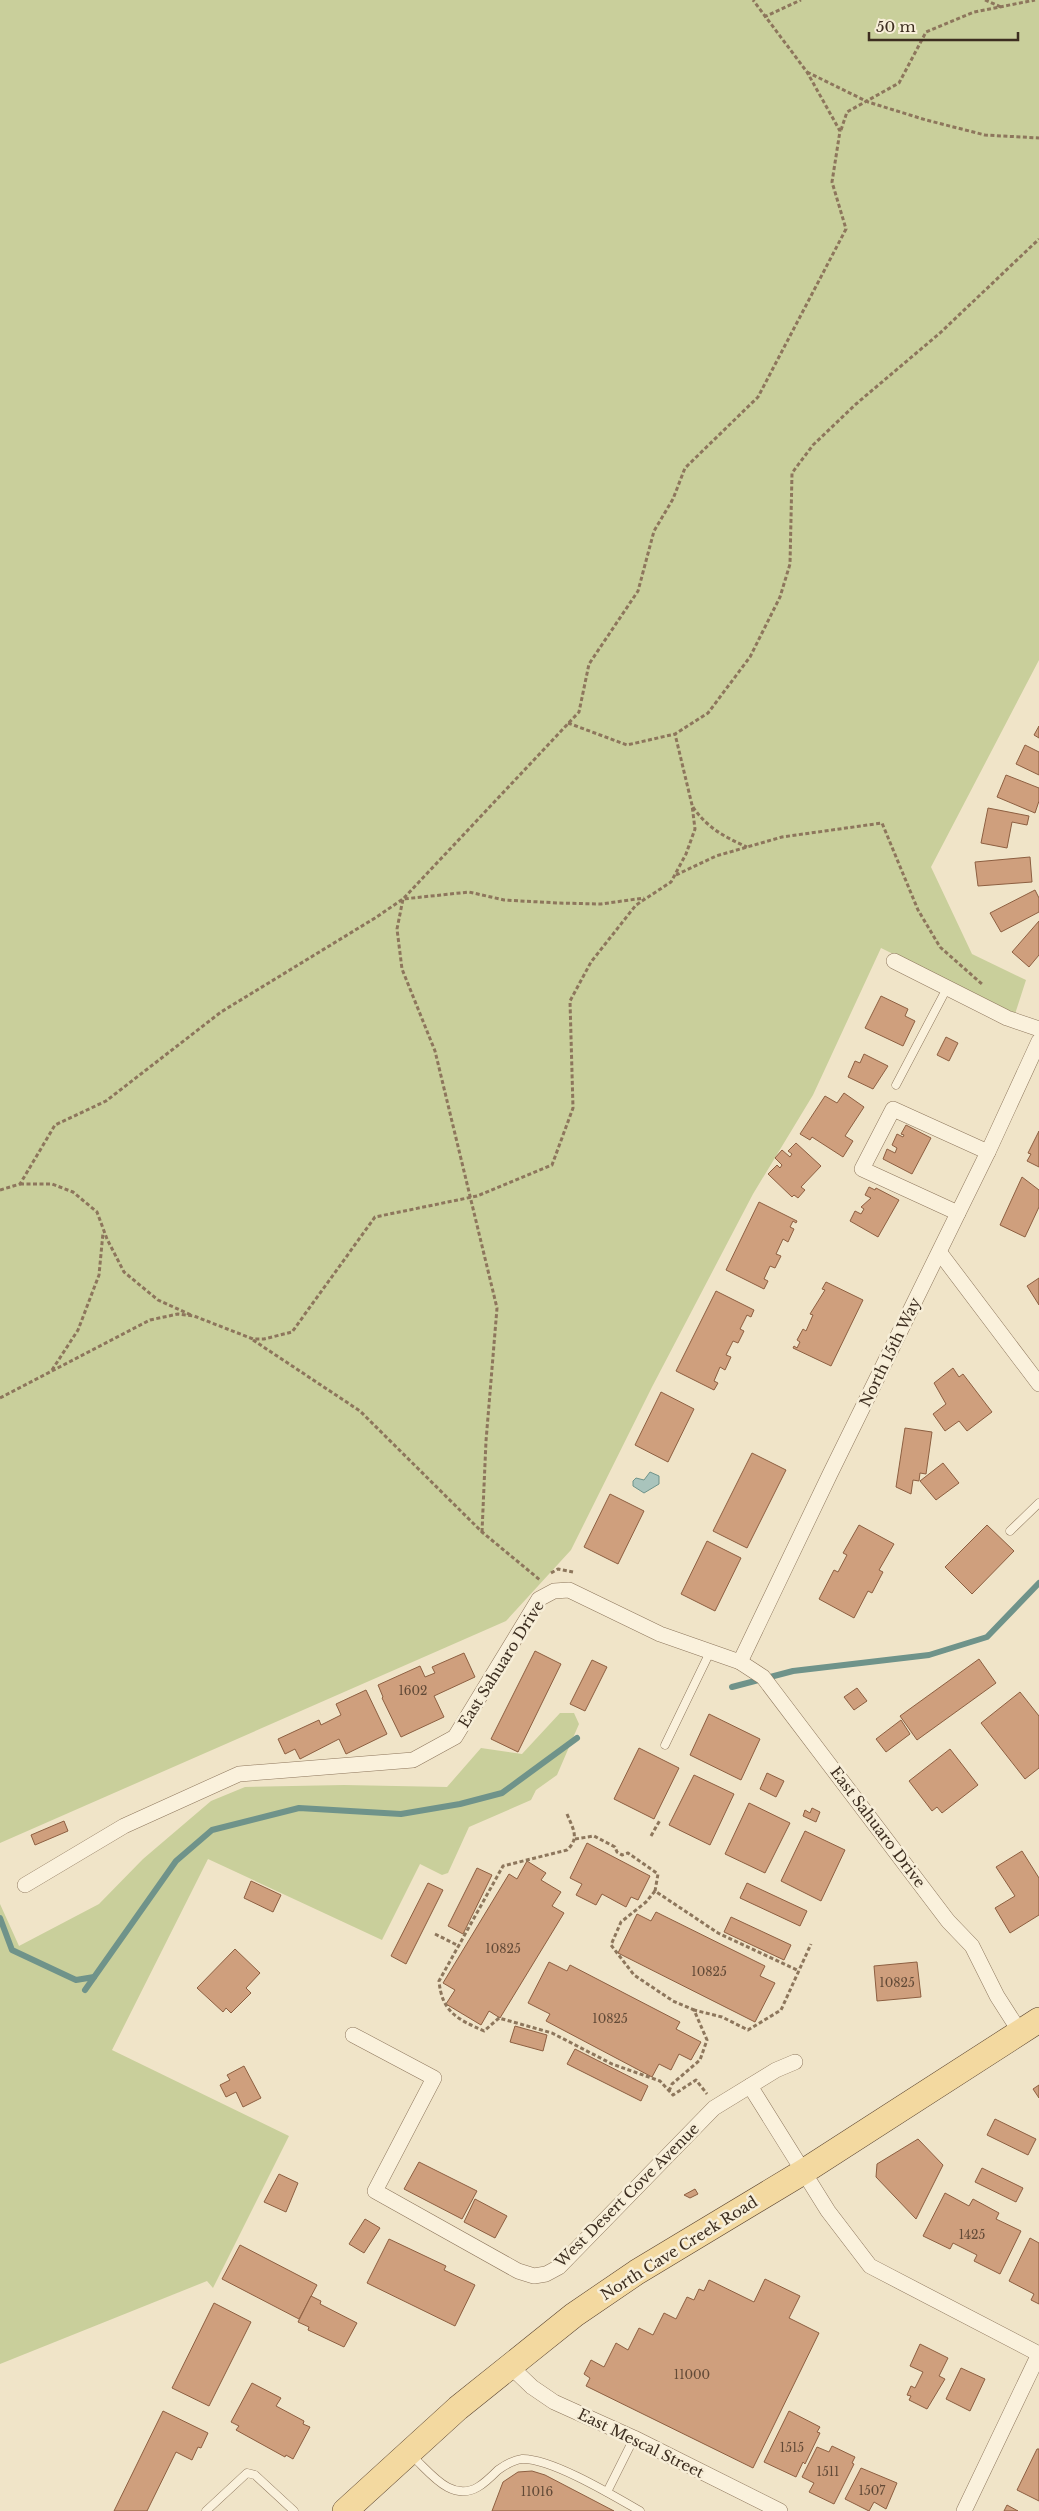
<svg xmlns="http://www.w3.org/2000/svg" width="1039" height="2511" font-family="'Libre Baskerville',serif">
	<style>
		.green { fill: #c9cf9b }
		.water { fill: #a9c4bc; stroke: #6f938a }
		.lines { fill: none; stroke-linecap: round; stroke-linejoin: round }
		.stream { stroke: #6f938a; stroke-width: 6 }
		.building { fill: #cf9f7d; stroke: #8d5f41 }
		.service-casing { stroke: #8d765c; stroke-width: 9 }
		.minor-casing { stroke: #8d765c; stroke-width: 16 }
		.primary-casing { stroke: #5b4430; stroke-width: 26 }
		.path { stroke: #8d765c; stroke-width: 3; stroke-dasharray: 4 2.5; stroke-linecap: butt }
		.service { stroke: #faf1dc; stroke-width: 8 }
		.minor { stroke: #faf1dc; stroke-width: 15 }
		.primary { stroke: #f3d9a0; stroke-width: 25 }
		.labels { text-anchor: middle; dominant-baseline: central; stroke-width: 5; stroke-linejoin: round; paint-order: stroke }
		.number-label { font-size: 12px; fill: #624a37 }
		.street-label { font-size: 15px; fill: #3d2e20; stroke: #f7eed8 }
	</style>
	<rect width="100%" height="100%" fill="#f0e4c8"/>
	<g class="green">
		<path d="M0 0H1039V660L931 867 972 954 1026 980 1015 1014 881 948 813 1095 753 1194 652 1387 571 1550 506 1621 0 1843Z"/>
		<path d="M560 1713H574L579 1724 557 1775 536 1790 531 1800 469 1827 448 1873 442 1875 420 1864 382 1940 208 1859 112 2050 289 2136 213 2288 207 2281 0 2364V1904L19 1946 99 1904 143 1859 211 1801 245 1787 344 1785 447 1787 481 1748 522 1754Z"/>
	</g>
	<path class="water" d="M650 1472 659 1476V1484L644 1493 633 1486V1481L636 1478 644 1480Z"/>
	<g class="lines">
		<g class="stream">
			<path d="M732 1687 793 1671 929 1655 987 1637 1039 1583"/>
			<path d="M0 1918 12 1950 76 1980 94 1977"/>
			<path d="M85 1990 176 1861 212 1830 299 1808 401 1814 460 1804 502 1793 577 1738"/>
		</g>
	</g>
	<g class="building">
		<path d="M1039 726V738L1034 735Z"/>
		<path d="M1025 745 1039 752V775L1016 764Z"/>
		<path d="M1006 775 1039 788V801L1035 813 997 797Z"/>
		<path d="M988 808 1029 816 1027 825 1012 822 1007 848 981 843Z"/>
		<path d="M1030 857 1032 882 978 886 975 862Z"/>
		<path d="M1035 890 1039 898V912L1001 932 990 913Z"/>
		<path d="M1039 921V955L1029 967 1012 952Z"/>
		<path d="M881 996 908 1009 905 1016 915 1021 903 1046 865 1028Z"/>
		<path d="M946 1037 958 1043 949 1061 937 1055Z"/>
		<path d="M864 1054 888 1066 873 1089 848 1077 855 1061 860 1063Z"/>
		<path d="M844 1093 864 1107 845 1136 853 1141 843 1157 812 1137 810 1140 800 1134 825 1096 837 1103Z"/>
		<path d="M906 1125 931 1138 912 1174 883 1159 887 1149 895 1153 897 1148 892 1145 897 1134 903 1137 904 1135 901 1134Z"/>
		<path d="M1039 1131V1167L1027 1161 1031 1154 1028 1153Z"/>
		<path d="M796 1143 821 1166 801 1187 805 1190 798 1198 794 1195 792 1197 768 1174 777 1165 780 1168 782 1165 775 1158 782 1150 790 1157 792 1154 788 1151Z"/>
		<path d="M1022 1177 1039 1190V1207L1025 1237 1000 1225Z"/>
		<path d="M869 1187 875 1190 876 1188 899 1200 878 1237 850 1221 855 1211 861 1214 864 1209 861 1207 871 1198 865 1195Z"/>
		<path d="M759 1202 797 1221 796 1223 793 1221 790 1227 794 1229 788 1242 783 1239 776 1254 781 1256 775 1268 770 1266 764 1279 768 1281 764 1289 726 1270Z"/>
		<path d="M1039 1278V1305L1027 1286Z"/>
		<path d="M826 1282 863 1300 831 1366 793 1348 794 1346 797 1348 800 1342 797 1340 803 1329 806 1331 813 1315 810 1314 825 1290 822 1289Z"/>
		<path d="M716 1291 754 1310 751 1317 747 1315 740 1329 744 1331 738 1343 733 1341 726 1355 731 1357 725 1370 720 1367 714 1381 718 1383 714 1390 676 1371Z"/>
		<path d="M953 1368 959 1377 963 1374 992 1412 967 1431 959 1421 945 1431 933 1414 946 1404 934 1383Z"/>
		<path d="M661 1392 694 1409 668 1462 635 1445Z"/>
		<path d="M905 1428 932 1432 926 1474 920 1473 919 1481 913 1480 911 1494 896 1487Z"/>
		<path d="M752 1453 786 1470 747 1548 713 1531Z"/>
		<path d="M943 1463 959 1483 936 1500 920 1481Z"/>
		<path d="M610 1494 644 1511 618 1564 584 1547Z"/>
		<path d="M859 1525 894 1544 879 1570 883 1572 872 1593 868 1591 854 1618 819 1599 834 1570 838 1572 847 1555 843 1553Z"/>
		<path d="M987 1525 1014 1551 972 1594 945 1567Z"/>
		<path d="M707 1541 741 1558 715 1611 681 1594Z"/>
		<path d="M535 1651 561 1664 518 1752 491 1739Z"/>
		<path d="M464 1653 475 1677 434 1696 444 1717 401 1737 382 1698 383 1697 378 1685 420 1666 425 1677 435 1673 432 1667Z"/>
		<path d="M979 1659 996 1683 917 1740 900 1716Z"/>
		<path d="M592 1660 607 1667 585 1711 570 1704Z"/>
		<path d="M857 1688 867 1701 854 1710 844 1697Z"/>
		<path d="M366 1690 387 1734 346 1754 339 1739 300 1759 295 1749 285 1754 278 1739 319 1720 321 1725 341 1715 336 1704Z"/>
		<path d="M1020 1692 1039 1716V1768L1025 1779 981 1723Z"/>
		<path d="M709 1714 760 1739 741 1780 690 1755Z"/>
		<path d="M901 1720 910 1734 886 1752 876 1739Z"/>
		<path d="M639 1748 679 1768 654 1819 614 1799Z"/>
		<path d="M950 1749 978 1785 942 1813 937 1807 932 1811 909 1781Z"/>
		<path d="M767 1773 784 1781 776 1797 760 1789Z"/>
		<path d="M694 1775 734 1794 710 1845 669 1825Z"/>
		<path d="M749 1803 790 1823 765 1873 725 1854Z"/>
		<path d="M812 1808 820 1812 816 1822 803 1816 805 1810 810 1813Z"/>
		<path d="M64 1821 68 1831 35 1845 31 1835Z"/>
		<path d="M805 1831 845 1850 821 1901 781 1881Z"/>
		<path d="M587 1843 650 1876 638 1900 631 1897 626 1907 602 1894 596 1905 576 1895 582 1884 570 1878Z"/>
		<path d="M1022 1851 1039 1878V1915L1010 1933 995 1908 1015 1896 996 1867Z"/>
		<path d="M527 1861 546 1873 541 1880 561 1892 552 1906 564 1913 500 2018 489 2011 481 2025 446 2004 455 1990 443 1983 509 1874 517 1879Z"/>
		<path d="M477 1868 492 1875 463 1934 448 1926Z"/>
		<path d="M251 1881 281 1895 273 1912 244 1898Z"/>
		<path d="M428 1883 443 1890 406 1964 391 1956Z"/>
		<path d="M747 1883 807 1911 800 1926 740 1898Z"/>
		<path d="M656 1912 765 1966 760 1976 775 1983 755 2022 618 1953 637 1914 651 1921Z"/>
		<path d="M731 1917 791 1945 784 1960 724 1932Z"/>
		<path d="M235 1949 260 1973 246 1988 251 1993 231 2013 226 2008 223 2012 197 1988Z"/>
		<path d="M549 1962 567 1971 570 1965 680 2022 676 2029 701 2042 691 2060 679 2054 671 2070 659 2064 652 2077 546 2021 550 2014 528 2003Z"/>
		<path d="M917 1962 921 1997 877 2001 874 1966Z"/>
		<path d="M515 2026 547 2035 543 2051 510 2042Z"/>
		<path d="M575 2049 648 2086 641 2101 567 2064Z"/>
		<path d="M244 2066 261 2098 243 2107 236 2092 226 2097 220 2085 230 2080 227 2075Z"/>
		<path d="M1039 2085V2098L1033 2089Z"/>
		<path d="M995 2119 1036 2139 1028 2155 987 2135Z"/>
		<path d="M918 2139 943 2165 916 2219 876 2177 877 2164Z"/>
		<path d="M419 2162 477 2191 462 2219 404 2189Z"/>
		<path d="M982 2168 1023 2188 1016 2202 975 2182Z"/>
		<path d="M279 2174 298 2183 286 2212 264 2202Z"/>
		<path d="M695 2189 698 2194 690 2198 684 2195Z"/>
		<path d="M945 2193 969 2206 973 2199 999 2213 996 2219 1021 2231 1000 2274 974 2261 977 2255 953 2243 950 2249 923 2236Z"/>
		<path d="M475 2199 507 2216 495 2238 464 2222Z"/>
		<path d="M365 2219 380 2228 364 2253 349 2244Z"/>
		<path d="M1030 2238 1039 2243V2304L1031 2300 1034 2294 1009 2281Z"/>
		<path d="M389 2239 446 2266 444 2270 475 2285 455 2326 367 2283Z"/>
		<path d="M240 2245 317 2285 299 2319 222 2279Z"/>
		<path d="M765 2279 800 2296 789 2318 819 2333 753 2468 586 2386 590 2378 584 2374 591 2360 604 2367 616 2343 628 2350 639 2328 653 2335 664 2313 676 2319 687 2297 694 2300 699 2289 704 2291 709 2280 754 2302Z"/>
		<path d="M311 2296 321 2301 320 2304 357 2323 344 2347 308 2330 309 2327 298 2322Z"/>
		<path d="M214 2303 251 2322 209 2406 172 2388Z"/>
		<path d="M920 2344 948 2358 939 2376 945 2379 927 2409 909 2400 911 2396 907 2395 911 2386 915 2388 923 2372 910 2366Z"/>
		<path d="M961 2368 985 2379 970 2411 946 2399Z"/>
		<path d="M252 2383 281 2398 276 2406 304 2421 303 2424 310 2427 293 2459 286 2455 285 2457 236 2430 239 2426 231 2422Z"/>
		<path d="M163 2411 208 2433 201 2448 198 2447 192 2460 176 2452 147 2511H114Z"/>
		<path d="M789 2411 820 2427 817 2432 820 2433 805 2464 803 2462 796 2477 764 2462Z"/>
		<path d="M832 2446 855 2457 852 2463 854 2464 834 2504 809 2492 814 2483 802 2477 817 2447 829 2452Z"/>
		<path d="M1037 2449H1039V2501L1017 2490Z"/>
		<path d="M861 2468 897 2483 886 2509 874 2502 869 2511 845 2499Z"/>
		<path d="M532 2471 545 2475 614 2511H492L503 2482 518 2472Z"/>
		<path d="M1007 2505 1018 2511H1004Z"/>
	</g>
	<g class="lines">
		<g class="service-casing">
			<g id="service">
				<path d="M896 1085 947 988"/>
				<path d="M1010 1531 1039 1503"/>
				<path d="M665 1745 710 1652"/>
				<path d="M412 2456C430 2472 451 2503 478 2487 485 2483 492 2476 498 2470 505 2465 513 2460 522 2459 551 2458 614 2496 640 2511"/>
				<path d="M607 2492 634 2438"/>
				<path d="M206 2511 247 2473 255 2475 294 2511"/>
			</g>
		</g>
		<g class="minor-casing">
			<g id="minor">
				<path d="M894 961 1007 1018 1039 1029"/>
				<path d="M958 1213 862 1169 893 1109 988 1152"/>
				<path d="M940 1253 1039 1384"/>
				<path d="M740 1662 830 1474 988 1152 1039 1041"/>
				<path d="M25 1885 124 1826 239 1774 413 1760 455 1737 539 1599 554 1591 569 1590 660 1634 740 1662 763 1677 948 1921 972 1946 997 1996 1020 2032"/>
				<path d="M353 2035 434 2078 375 2191 518 2271 534 2276 546 2274 559 2267 714 2108 776 2070 795 2062"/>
				<path d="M750 2086 828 2211 870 2266 1039 2354"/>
				<path d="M509 2365 532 2387 554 2402 634 2438 780 2511"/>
				<path d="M964 2511 1039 2354"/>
			</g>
		</g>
		<g class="primary-casing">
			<path id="primary" d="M345 2511 458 2408 574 2315 637 2272 803 2172 1039 2020"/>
		</g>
		<g class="path">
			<path d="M985 0 1001 7"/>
			<path d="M764 17 801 0"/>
			<path d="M807 72 868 102 926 120 985 135 1039 138"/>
			<path d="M841 130 847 112 899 83 926 32 974 12 1035 0"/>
			<path d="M568 723 627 745 675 734 708 713 750 657 780 597 790 564 792 473 813 445 856 404 940 333 1039 239"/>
			<path d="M693 807C707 828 725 837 747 847"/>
			<path d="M676 875 716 856 782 837 882 823 918 910 940 947 983 985"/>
			<path d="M20 1184H52L73 1192 97 1212 107 1239 124 1272 158 1300 191 1315"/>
			<path d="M0 1190 20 1184 55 1125 106 1101 221 1012 375 918 403 899 579 712 589 664 638 591 654 531 673 499 685 468 758 397 846 229 832 182 840 131 807 72 753 0"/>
			<path d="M253 1340 360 1411 482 1532 540 1580"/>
			<path d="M52 1370 78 1330 99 1275 103 1233"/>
			<path d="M0 1398 150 1320 178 1314 194 1316 253 1339H264L292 1332 375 1217 477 1196 552 1165 573 1108 570 1001 591 962 636 905 671 882 686 854 695 829 692 805 675 734"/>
			<path d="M482 1532 486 1441 497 1308 435 1051 402 969 397 929 403 899 469 892 504 900 558 903 601 904 644 898"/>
			<path d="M551 1573 558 1569 573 1572"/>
			<path d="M567 1814C573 1829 580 1838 567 1850L503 1866 439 1981C442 2012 457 2019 484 2031L499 2018 552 2033 612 2064 660 2081 673 2095 696 2080 707 2094"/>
			<path d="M651 1836 660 1820"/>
			<path d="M575 1839 594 1836 615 1847 617 1852 622 1855 628 1853 658 1874 655 1891 718 1933 799 1971"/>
			<path d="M655 1891 646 1902 621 1922 611 1945 634 1975 673 2001 694 2010"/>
			<path d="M435 1934 459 1946"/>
			<path d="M669 2091 672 2084 700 2060 707 2040 694 2010 722 2017 748 2030 781 2010 811 1944"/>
		</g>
		<use href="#service" class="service"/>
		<use href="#minor" class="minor"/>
		<use href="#primary" class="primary"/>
	</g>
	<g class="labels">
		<g class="number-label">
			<text x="413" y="1690">1602</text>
			<text x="503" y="1948">10825</text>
			<text x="709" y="1971">10825</text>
			<text x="897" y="1982">10825</text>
			<text x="610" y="2018">10825</text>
			<text x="972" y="2234">1425</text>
			<text x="692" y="2374">11000</text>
			<text x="792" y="2447">1515</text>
			<text x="828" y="2471">1511</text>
			<text x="872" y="2490">1507</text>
			<text x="537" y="2491">11016</text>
		</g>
		<g class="street-label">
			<text transform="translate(890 1352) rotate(-64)">North 15th Way</text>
			<text transform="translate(501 1664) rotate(-58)">East Sahuaro Drive</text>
			<text transform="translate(878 1827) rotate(53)">East Sahuaro Drive</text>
			<text transform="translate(627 2195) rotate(-45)">West Desert Cove Avenue</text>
			<text transform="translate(679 2248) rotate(-32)">North Cave Creek Road</text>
			<text transform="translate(641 2443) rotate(26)">East Mescal Street</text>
		</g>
	</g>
	<path d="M869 32v8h149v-8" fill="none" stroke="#3d2e20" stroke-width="2.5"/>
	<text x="876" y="32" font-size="15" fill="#3d2e20" stroke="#f7eed8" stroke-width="4" paint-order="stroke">50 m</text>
</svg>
